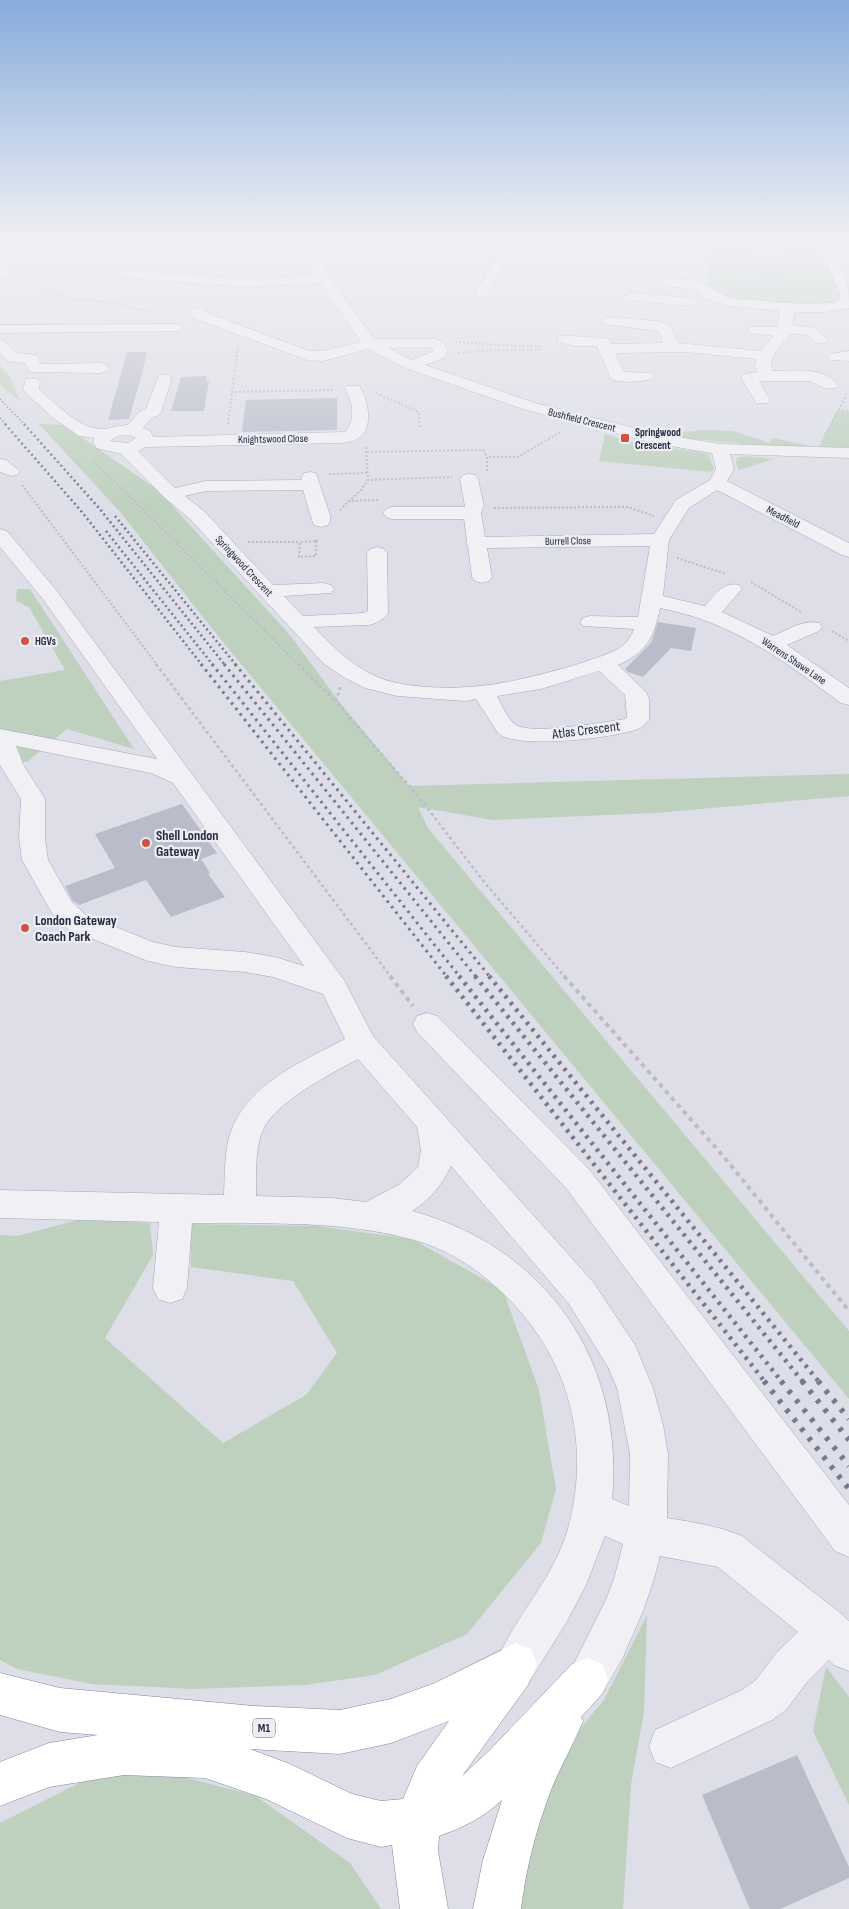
<svg xmlns="http://www.w3.org/2000/svg" width="849" height="1909" font-family="'Sofia Sans Condensed',sans-serif">
	<style>
		.built { fill: #cfd0dc }
		.green { fill: #bed1bf }
		.building { fill: #babcca }
		.lines { fill: none; stroke-linecap: round; stroke-linejoin: round }
		.minor-casing { stroke: #a6a7b4; stroke-width: 1 }
		.highway-casing { stroke: #84879e; stroke-width: 1 }
		.path-far2 { stroke: #bcbcc5; stroke-width: 2; stroke-dasharray: 2 2; stroke-linecap: butt }
		.path-far1 { stroke: #bcbcc5; stroke-width: 2.5; stroke-dasharray: 3 3; stroke-linecap: butt }
		.path { stroke: #bcbcc5; stroke-width: 4; stroke-dasharray: 4.5 4.5; stroke-linecap: butt }
		.minor { fill: #f0f0f5; fill-rule: evenodd }
		.highway { fill: #fff; fill-rule: evenodd }
		.rail-far4 { stroke: #777990; stroke-width: 2; stroke-dasharray: 1 2.5; stroke-linecap: butt }
		.rail-far3 { stroke: #777990; stroke-width: 2.5; stroke-dasharray: 2 3; stroke-linecap: butt }
		.rail-far2 { stroke: #777990; stroke-width: 3; stroke-dasharray: 2.5 4.5; stroke-linecap: butt }
		.rail-far1 { stroke: #777990; stroke-width: 4.5; stroke-dasharray: 3 5.5; stroke-linecap: butt }
		.rail { stroke: #777990; stroke-width: 5.5; stroke-dasharray: 4 8; stroke-linecap: butt }
		.poi-dot { fill: #ce5440; stroke: #ecedf5; stroke-width: 2 }
		.labels { text-anchor: middle; dominant-baseline: central; stroke-width: 4.5; stroke-linejoin: round; paint-order: stroke }
		.far-street-label { font-size: 11px; fill: #27283d; stroke: #ecedf5 }
		.far-poi-label { font-size: 11px; font-weight: bold; fill: #27283d; stroke: #ecedf5; text-anchor: start }
		.shield { fill: #ecedf5; stroke: #626374; stroke-width: 1 }
		.shield-label { font-size: 12px; font-weight: bold; fill: #27283d }
		.street-label { font-size: 14px; fill: #27283d; stroke: #ecedf5 }
		.poi-label { font-size: 14px; font-weight: bold; fill: #27283d; stroke: #ecedf5; text-anchor: start }
	</style>
	<rect width="100%" height="100%" fill="#dddee7"/>
	<path class="built" d="M611 241H771L776 252 765 253 697 249Z"/>
	<g class="green">
		<path d="M810 249 829 262 843 301 813 306 730 300 707 285 711 252 765 256Z"/>
		<path d="M0 365 9 375 20 401 0 385Z"/>
		<path d="M837 410 849 412V447H819Z"/>
		<path d="M39 424 64 425 158 490 290 635 338 700 409 786 849 774V796L655 813 493 820 418 807 428 828 849 1331V1399L218 636 121 513Z"/>
		<path d="M705 430 733 431 770 443 772 438 812 446H765L654 435Z"/>
		<path d="M605 434 636 443 694 451 708 454 714 469 712 472 599 461Z"/>
		<path d="M745 456 774 459 739 470 736 463 737 458Z"/>
		<path d="M17 589H30L134 749 67 729 27 762 0 763V681L65 670 29 607 16 601Z"/>
		<path d="M82 1219 150 1223 153 1255 105 1338 223 1443 306 1395 337 1353 293 1281 191 1267 190 1224 317 1226 412 1239 503 1290 539 1390 556 1489 541 1543 467 1634 375 1675 304 1685 193 1689 92 1684 17 1669 0 1660V1235L17 1236Z"/>
		<path d="M647 1615 644 1712 631 1785 623 1909H516L556 1757 604 1700Z"/>
		<path d="M826 1667 849 1697V1805L813 1731Z"/>
		<path d="M158 1770 256 1796 350 1863 381 1909H0V1823L87 1779Z"/>
	</g>
	<g class="building">
		<path d="M127 352H147L142 374 129 419 108 420Z"/>
		<path d="M207 376 206 381H209L204 411H171L181 377Z"/>
		<path d="M337 398V430L242 432 246 400Z"/>
		<path d="M658 622 696 628 691 651 671 648 643 677 628 672 625 669 651 643Z"/>
		<path d="M182 804 217 853 201 859 210 873 208 874 225 897 171 917 146 880 79 905 73 901 65 886 115 868 95 834Z"/>
		<path d="M797 1755 849 1867V1878L780 1909H750L702 1795Z"/>
	</g>
	<g class="lines">
		<g class="minor-casing">
			<g id="minor">
				<path d="M0 241H46L40 245 17 246C14 258 14 277 0 280V261L4 245H0Z"/>
				<path d="M301 241H313L331 279 374 339H435C441 340 445 344 448 349L444 358 425 365 535 403 654 433 720 444 849 448V458L730 454 734 469 727 481 849 543V557L842 555 717 490 689 508 669 540 663 596 705 606C715 595 723 581 739 585L742 589 722 612 773 636C787 630 804 619 819 623L822 627 819 631 787 645 849 688V705L841 703C782 660 733 622 660 608 654 638 646 653 618 665L646 692 649 698V719C646 723 643 727 638 729 614 738 516 750 498 733L476 699 465 701 397 696 365 688 345 678 324 664 191 520 165 498 121 454 96 448 93 441 95 438 79 436 52 417 23 390 26 379H38L40 382 39 389C57 405 79 430 105 429 113 428 120 425 128 425L139 412 146 409 159 375H169L172 378 161 412 159 415 151 418 143 428 151 432 153 437 345 432C356 422 353 400 345 389L347 386H359C368 398 375 430 357 439 353 442 347 442 342 443L146 447 138 451 175 488 206 481 301 480 304 473 310 472 316 473 330 515V521L328 525 321 527 314 525C311 520 306 498 303 490L206 491 185 496 205 512 273 585 324 583 331 585 334 589 331 593 284 596 303 616 364 613 368 611 367 553 370 549 377 547 384 549 387 553 388 613C383 620 377 623 369 625L314 627C334 648 353 667 380 678 402 687 443 689 467 687 504 685 540 675 575 665 589 660 605 656 618 649 625 645 632 636 634 629L583 626 580 622 583 618 590 616 638 617 650 546 487 548 492 577 489 581 482 583 475 581 472 577 468 546 466 543 467 541 464 519H392L386 517 383 513 386 509 392 507H465L460 479 463 475 469 474 475 475 478 479 484 506 481 513 485 537 654 534 676 500 710 480 716 469 712 453 653 443 523 409 405 368 368 349 323 361 307 360 191 317 189 314 194 308H204L205 312 309 351H323L361 342 320 283 246 287 124 278 117 274 124 270 246 279 316 275ZM431 347 433 350 432 352 411 360 389 348ZM130 435 136 438 128 443 110 441 118 436ZM599 671 625 695 627 717 625 719C606 722 530 735 516 725 507 719 502 705 497 696L541 689Z"/>
				<path d="M504 241H516L487 297H477L475 294Z"/>
				<path d="M804 241H817C844 265 849 271 849 308L826 312H794L792 325 815 328 828 340 826 343C817 345 815 341 808 336 803 334 796 334 791 334 783 342 766 360 773 371 793 371 825 366 838 385L836 388H824L810 381H759L770 400 768 403H756L741 377 744 374 758 372 755 368 756 359 685 352 615 353 624 372 651 373 654 376 651 379C640 382 624 383 613 380L610 377 597 346H575L559 342 557 339 559 336C563 335 603 338 608 339L611 344 663 343 659 331 604 324 602 321 604 318 609 317 657 321 670 325 678 343 761 351 774 336 750 333 748 330 750 327H777L780 311 730 306 706 299 694 289 665 286 658 282 665 278 698 281C708 283 715 293 729 297 737 300 747 300 756 300 783 303 811 306 838 302L841 296 828 265Z"/>
				<path d="M631 293 692 298 699 302 692 306 626 300 624 297Z"/>
				<path d="M175 324 180 325 182 328 180 331 0 333V325Z"/>
				<path d="M0 340 5 341 16 353 36 355 41 364 101 363 106 365 109 368 106 371 101 373 30 372 25 363 7 361 0 353Z"/>
				<path d="M849 351V361L831 360 828 357 831 354Z"/>
				<path d="M0 459 6 460 20 471 17 475 11 476 0 472Z"/>
				<path d="M0 529 7 531 56 590 344 980 373 1036 593 1282 635 1345 653 1388 663 1425 668 1454 667 1518C693 1522 718 1526 742 1536L844 1616 849 1621V1671L834 1665 829 1660 807 1682 786 1710 772 1720 671 1768 655 1762 649 1746 655 1730 742 1690 756 1680 777 1652 798 1632 718 1567 660 1556 654 1579 643 1611 623 1657 602 1694 587 1700 572 1694 566 1679 605 1602 614 1579 623 1544 605 1536 586 1585 566 1623 531 1679 516 1685 501 1679 495 1664C515 1616 554 1579 568 1528 593 1437 566 1349 495 1286 472 1265 444 1248 414 1240 342 1220 266 1224 192 1223L187 1288 182 1299 170 1303 158 1299 153 1288 159 1222 0 1218V1190L224 1195C225 1174 224 1151 231 1131 249 1083 303 1061 345 1039L323 994 273 977 245 972 176 967 148 961 68 929 53 915 22 860 19 838 21 799 0 765V729L157 759 42 598 0 547ZM16 746 151 773 173 783 304 966 275 957 245 952 176 947 153 942 86 915 72 902 48 860 45 838V799L24 766ZM358 1059 417 1127 421 1150 418 1167 400 1184 366 1202 332 1198 256 1196C257 1175 254 1150 263 1130 275 1102 332 1073 358 1059ZM451 1166 569 1304 608 1367 617 1388 630 1454 629 1506 612 1499C625 1361 546 1247 412 1211 431 1199 441 1186 451 1166Z"/>
				<path d="M427 1013 437 1016 588 1168 849 1505V1557L835 1551 566 1188 417 1032 413 1024 417 1016Z"/>
			</g>
		</g>
		<g class="highway-casing">
			<path id="highway" d="M516 1643 531 1649 537 1664 528 1685 462 1776 490 1750 572 1664 587 1658 602 1664 608 1679 602 1694 581 1717 583 1721C573 1745 560 1767 551 1790 536 1829 526 1868 521 1909H473L483 1860 502 1800C484 1817 462 1828 439 1836L438 1851 448 1909H400L392 1845 381 1847 347 1838 266 1799 205 1778 124 1775 49 1787 0 1806V1762L49 1743 98 1735 60 1732 0 1715V1673L60 1688 254 1706 340 1710 391 1699 435 1683ZM449 1721 417 1766 403 1799 381 1801 352 1794 290 1764 250 1749 340 1754 391 1743Z"/>
		</g>
		<g class="path-far2">
			<path d="M704 261 758 264"/>
			<path d="M22 272 35 286 72 299 106 302 149 311"/>
			<path d="M772 279 758 264 806 258"/>
			<path d="M772 279 781 281 784 284 775 287 763 283Z"/>
			<path d="M736 285 764 284"/>
			<path d="M455 342 540 347V350H496L458 353"/>
			<path d="M231 392 335 390"/>
			<path d="M376 393 419 412 420 428"/>
			<path d="M839 410 846 394"/>
			<path d="M228 424 238 346"/>
			<path d="M825 435 839 410 849 411"/>
			<path d="M366 447 368 480 452 477"/>
			<path d="M367 452 483 450 487 457"/>
			<path d="M94 461 299 665"/>
			<path d="M487 471V457H518L562 431"/>
			<path d="M329 474 368 473"/>
			<path d="M22 485 157 665"/>
			<path d="M348 501 379 500"/>
			<path d="M494 508 628 507 654 516"/>
			<path d="M340 510 361 490 368 480"/>
			<path d="M316 541V556L299 557 300 542Z"/>
			<path d="M316 541 318 539"/>
			<path d="M248 542H300"/>
			<path d="M677 558 726 574"/>
			<path d="M751 582 801 612"/>
			<path d="M832 631 849 641"/>
		</g>
		<g class="path-far1">
			<path d="M156 664 391 977"/>
			<path d="M298 664 336 702"/>
			<path d="M340 687 336 702 418 796 485 883 565 977"/>
		</g>
		<g class="path">
			<path d="M390 976 413 1006"/>
			<path d="M564 976 724 1157 849 1311"/>
		</g>
		<use href="#minor" class="minor"/>
		<use href="#highway" class="highway"/>
		<g class="rail-far4">
			<path d="M0 399 25 425"/>
			<path d="M0 418 6 425"/>
		</g>
		<g class="rail-far3">
			<path d="M5 424 82 512 202 665"/>
			<path d="M24 424 99 508 225 665"/>
			<path d="M115 516 236 665"/>
			<path d="M106 531 213 665"/>
		</g>
		<g class="rail-far2">
			<path d="M201 664 447 977"/>
			<path d="M212 664 460 977"/>
			<path d="M224 664 476 977"/>
			<path d="M235 664 490 977"/>
		</g>
		<g class="rail-far1">
			<path d="M446 976 765 1382"/>
			<path d="M459 976 782 1382"/>
			<path d="M475 976 803 1382"/>
			<path d="M489 976 819 1382"/>
		</g>
		<g class="rail">
			<path d="M764 1381 849 1489"/>
			<path d="M781 1381 849 1466"/>
			<path d="M802 1381 849 1440"/>
			<path d="M818 1381 849 1419"/>
		</g>
	</g>
	<linearGradient id="sky" x2="0" y2="1"><stop stop-color="#87acdb"/><stop offset="0.47" stop-color="#f0f0f4"/><stop offset="1" stop-color="#f0f0f4" stop-opacity="0"/></linearGradient>
	<rect width="849" height="508" fill="url(#sky)"/>
	<g class="poi-dot">
		<rect x="620" y="433" width="10" height="10" rx="2.5"/>
		<circle cx="25" cy="641" r="5"/>
		<circle cx="146" cy="843" r="5"/>
		<circle cx="25" cy="928" r="5"/>
	</g>
	<g class="labels">
		<g class="far-street-label">
			<text transform="translate(582 420) rotate(14)">Bushfield Crescent</text>
			<text transform="translate(273 439) rotate(-1)">Knightswood Close</text>
			<text transform="translate(783 517) rotate(27)">Meadfield</text>
			<text transform="translate(568 541) rotate(-1)">Burrell Close</text>
			<text transform="translate(244 566) rotate(47)">Springwood Crescent</text>
			<text transform="translate(794 661) rotate(34)">Warrens Shawe Lane</text>
		</g>
		<g class="far-poi-label">
			<text x="635" y="432">Springwood<tspan x="635" dy="13">Crescent</tspan></text>
			<text x="35" y="641">HGVs</text>
		</g>
		<rect class="shield" x="253" y="1718.5" width="22" height="19" rx="4"/>
		<g class="shield-label">
			<text x="264" y="1728">M1</text>
		</g>
		<g class="street-label">
			<text transform="translate(586 730) rotate(-7)">Atlas Crescent</text>
		</g>
		<g class="poi-label">
			<text x="156" y="835">Shell London<tspan x="156" dy="16">Gateway</tspan></text>
			<text x="35" y="920">London Gateway<tspan x="35" dy="16">Coach Park</tspan></text>
		</g>
	</g>
</svg>
